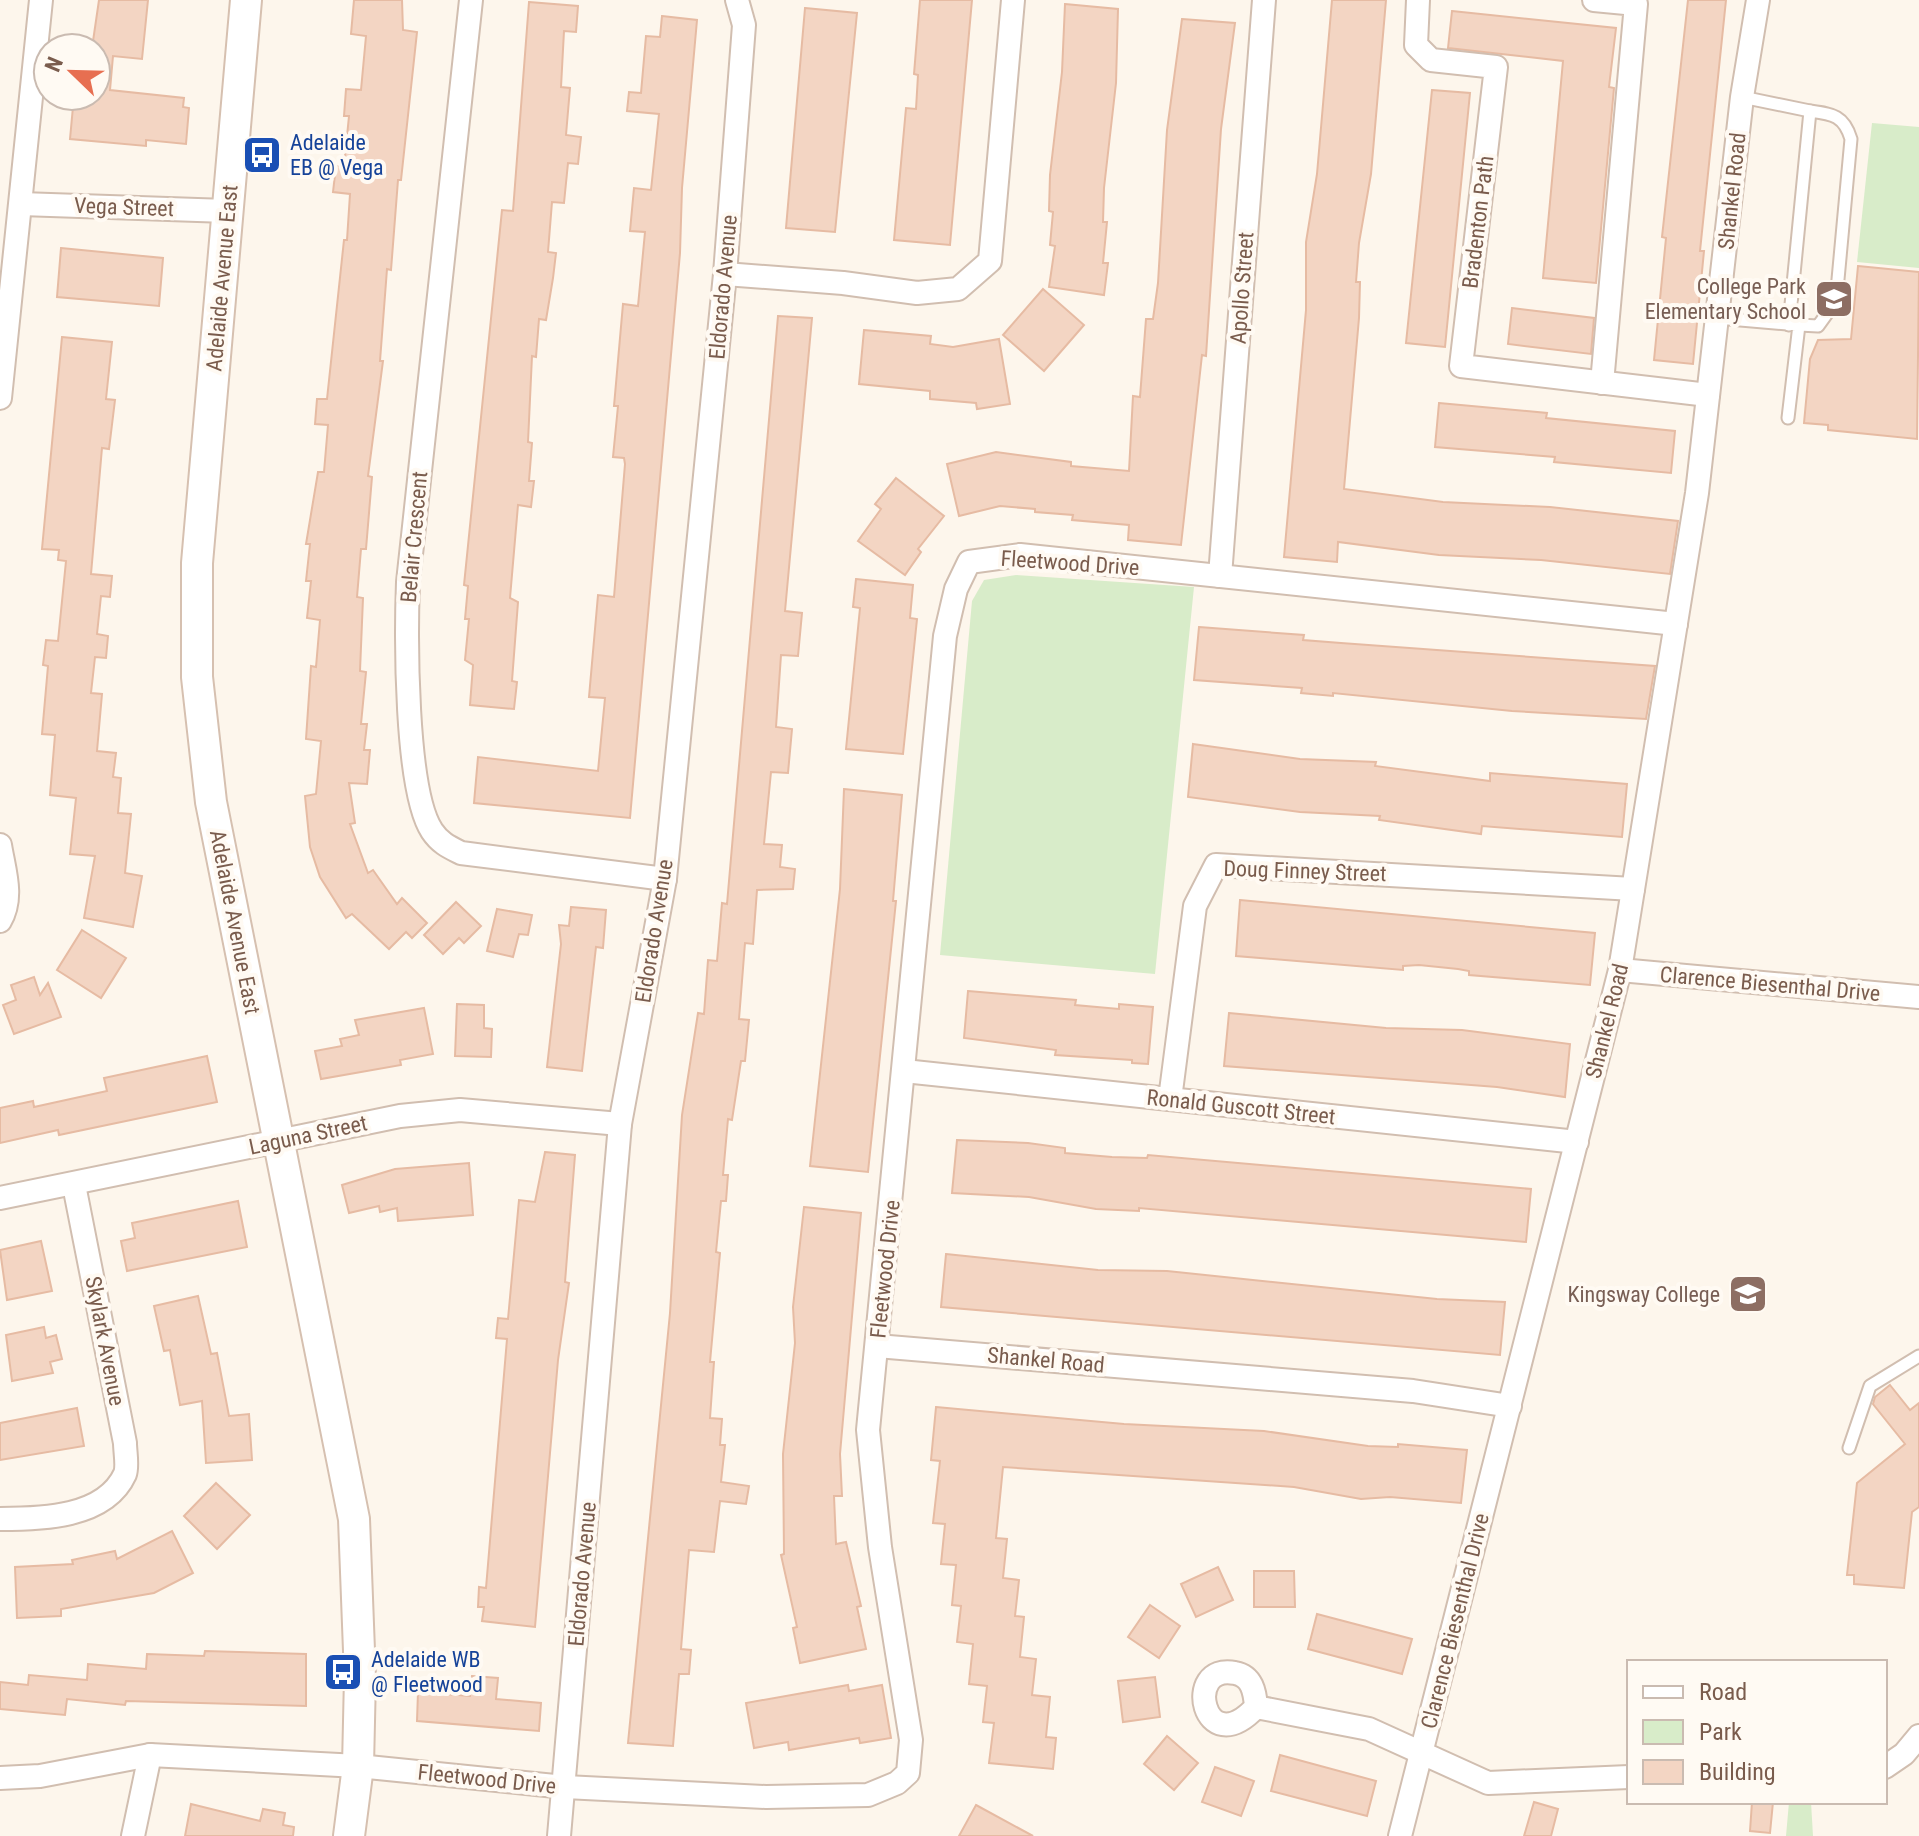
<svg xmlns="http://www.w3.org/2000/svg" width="1919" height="1836" font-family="'Roboto Condensed',sans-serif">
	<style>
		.green { fill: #d8ecc9 }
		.building { fill: #f3d5c3; stroke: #e6bba3; stroke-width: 2 }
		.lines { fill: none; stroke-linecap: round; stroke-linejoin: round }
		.service-casing { stroke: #d1beb0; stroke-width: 15 }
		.minor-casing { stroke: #d1beb0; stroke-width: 26 }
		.secondary-casing { stroke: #d6c0b0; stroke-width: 34 }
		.service { stroke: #fff; stroke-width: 11 }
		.minor { stroke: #fff; stroke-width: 22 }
		.secondary { stroke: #fff; stroke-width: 30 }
		.labels { text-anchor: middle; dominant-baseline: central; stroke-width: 8; stroke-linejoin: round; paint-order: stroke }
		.transit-label { font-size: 22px; fill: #164399; stroke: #fffaf3; text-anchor: start }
		.street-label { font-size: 22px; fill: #7a5c4d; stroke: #fffaf3 }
		.education-label { font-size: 22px; fill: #785e54; stroke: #fffaf3; text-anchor: end }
	</style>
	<rect width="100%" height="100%" fill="#fdf6ec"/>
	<g class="green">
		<path d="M1872 123 1919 127V268L1857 262Z"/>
		<path d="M1016 575 1194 587 1155 974 940 955 972 601 984 580Z"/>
		<path d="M1789 1802H1811L1813 1836H1786Z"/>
	</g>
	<g class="building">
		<path d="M99 0H148L142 59 113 56 110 90 184 98 183 107 189 108 186 144 146 140V146L70 139 74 96H96V48H92Z"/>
		<path d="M354 0H402L403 30 417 32 401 180H398L391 270 387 269 380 361H383L368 476 372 477 366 549H361L357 597 363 598 360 671 366 672 361 724H367L364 750H370L367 784 349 783 355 823 350 824 368 873 373 870 397 904 402 898 427 923 412 938 406 932 389 949 352 914 346 918 320 877 310 847 305 796 316 794 321 741 306 739 311 666 316 667 320 620 307 618 311 581H306L310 544H306L318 472H324L328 425 315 424 317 399H327L344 240H347L350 194 333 192 336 166H344L349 116H344L346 89 361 90 366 36 351 34Z"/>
		<path d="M920 0H972L950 245 894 240 906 108 916 109 918 75 914 74Z"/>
		<path d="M1332 0H1386L1371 174 1359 243 1356 282H1360L1359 318 1344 489 1443 502 1550 507 1678 521 1670 574 1541 560 1439 555 1338 542 1337 562 1284 557 1306 310V242L1317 174Z"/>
		<path d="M1688 0H1726L1700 251H1704L1693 364 1654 360 1666 238 1662 237Z"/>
		<path d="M529 2 578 6 576 32 564 31 561 87 570 88 566 135 581 137 578 164 568 163 564 203 552 202 548 252 556 253 553 278 546 320 539 319 536 357 532 356 528 442 532 443 529 481H534L531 507 518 505 510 598 518 602 512 681 517 682 514 709 470 705 473 665 465 660 469 619H465L468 586 464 585 502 210 513 211Z"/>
		<path d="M1065 4 1118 9 1116 83 1104 188 1103 222H1107L1103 263H1108L1104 295 1049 287 1055 246 1050 245 1053 212 1049 211 1050 175 1062 72Z"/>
		<path d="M805 8 857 13 835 232 786 228Z"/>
		<path d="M1452 11 1616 28 1609 87 1614 88 1596 283 1543 278 1563 61 1448 48Z"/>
		<path d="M662 16 697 20 682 188 680 253 630 818 474 803 478 757 598 771 605 698 589 697 598 595 614 597 625 464 624 458 613 457 618 406H614L623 304 638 306 645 232 630 231 634 188 651 190 659 114 627 111 629 92 641 93 646 36 660 37Z"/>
		<path d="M1182 19 1235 23 1221 129 1206 356 1202 355 1181 545 1128 540 1129 525 1072 520 1073 515 1035 512V509L1000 506 959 516 947 464 996 452 1071 462V466L1129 471 1133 396 1140 397 1146 319H1153L1158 283 1167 130Z"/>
		<path d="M1432 90 1470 93 1445 347 1406 343Z"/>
		<path d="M61 248 163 258 159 306 57 297Z"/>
		<path d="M1858 266 1919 272 1917 439 1828 430V425L1804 423 1810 359 1818 340 1851 339Z"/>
		<path d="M1043 289 1084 325 1044 371 1003 335Z"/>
		<path d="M1512 308 1594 318 1591 354 1508 344Z"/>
		<path d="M778 316 812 318 785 611 802 613 798 656 781 655 776 727 792 729 788 773 771 772 764 844 782 845 780 867 795 869 793 889 757 890 753 944 745 943 739 1019 749 1020 745 1061H741L732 1120 728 1119 723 1175H728L726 1201H721L716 1252 720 1253 710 1362H714L710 1418 722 1419 720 1445H725L721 1482 749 1486 746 1504 720 1501 714 1552 689 1550 681 1649 691 1650 689 1674H679L673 1746 628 1743 670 1313 682 1115 698 1013 704 1014 708 960 717 961 722 903 727 904Z"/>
		<path d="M864 330 931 336 930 344 953 347 999 339 1010 404 977 409 976 403 930 399V391L859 384Z"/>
		<path d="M62 337 112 342 106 399 115 400 109 449 102 448 91 574 112 576 110 597 101 596 97 634 108 636 106 658 95 657 91 693 102 694 97 751 116 753 113 777 121 778 118 813 131 814 125 873 142 876 133 927 84 918 95 856 70 854 76 798 50 795 55 735 42 734 48 666 43 665 46 640 58 641 66 561 58 560 59 550 42 549Z"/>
		<path d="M1439 403 1547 413 1546 418 1675 431 1671 473 1554 462 1555 457 1435 447Z"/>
		<path d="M896 478 944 516 918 549 921 552 905 575 858 541 881 509 875 504Z"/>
		<path d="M856 579 913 585 910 618 917 619 903 754 846 749 860 608 853 607Z"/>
		<path d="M1199 627 1304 635 1303 640 1341 643 1655 666 1646 719 1512 711 1333 693V696L1301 693 1302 688 1194 680Z"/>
		<path d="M1193 744 1300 759 1376 762 1375 766 1490 781V773L1627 784 1622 837 1482 826 1481 834 1379 820 1380 816 1300 812 1188 797Z"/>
		<path d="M844 789 902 795 893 901H896L868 1172 810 1166 840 889Z"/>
		<path d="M1240 900 1595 933 1590 985 1469 975V971L1458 969 1419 965 1403 966V970L1236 956Z"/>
		<path d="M456 902 481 926 464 943 459 938 443 954 424 935Z"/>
		<path d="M571 907 606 910 603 948 596 947 582 1071 547 1067 561 944 559 925 569 926Z"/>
		<path d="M497 909 532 915 528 935 519 934 513 957 487 951Z"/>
		<path d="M82 930 126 958 101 998 57 970Z"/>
		<path d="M34 977 40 995 48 983 61 1017 14 1034 3 1005 16 1000 11 985Z"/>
		<path d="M968 991 1076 1000 1075 1005 1119 1009V1004L1153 1007 1148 1064 1132 1063V1060L1055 1055 1056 1050 964 1038Z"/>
		<path d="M457 1004 484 1005V1028L492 1029 491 1057 455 1056Z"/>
		<path d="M424 1008 433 1054 400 1060 401 1065 321 1079 315 1051 342 1046 340 1039 359 1035 355 1020Z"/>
		<path d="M1229 1013 1386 1028 1462 1030 1570 1044 1565 1097 1497 1087 1224 1066Z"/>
		<path d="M207 1056 217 1102 59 1135 58 1130 0 1143V1108L33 1101 34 1107 107 1091 104 1078Z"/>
		<path d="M957 1140 1028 1143 1065 1148V1153L1112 1157 1147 1158 1148 1155 1531 1189 1526 1242 1139 1208V1211L1096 1209 1029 1197 952 1193Z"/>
		<path d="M545 1152 575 1155 565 1282 569 1283 558 1360 535 1627 482 1621 484 1607H478L479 1587 486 1588 507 1339 496 1338 498 1318 508 1319 519 1200 535 1202Z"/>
		<path d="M469 1163 473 1215 398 1221 397 1208 380 1212 379 1206 349 1213 342 1185 395 1169Z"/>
		<path d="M238 1201 247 1247 127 1271 121 1241 135 1238 132 1223Z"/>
		<path d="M804 1207 861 1213 840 1454 842 1496H834L836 1544 846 1542 861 1606 857 1607 866 1649 800 1663 793 1628 797 1627 781 1555 784 1554 783 1454 795 1343 793 1307Z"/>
		<path d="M41 1241 52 1291 7 1300 0 1250Z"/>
		<path d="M946 1254 1098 1270 1167 1271 1437 1299 1505 1302 1500 1355 941 1307Z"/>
		<path d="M198 1296 211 1354 217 1353 229 1416 249 1414 252 1460 206 1463 202 1401 180 1405 170 1350 164 1351 154 1306Z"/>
		<path d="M44 1327 46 1338 56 1335 62 1359 50 1362 53 1373 12 1381 6 1335Z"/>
		<path d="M1890 1385 1910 1410 1919 1403V1507L1912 1512 1904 1588 1854 1584V1575H1847L1857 1483 1905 1444 1873 1404 1875 1397Z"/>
		<path d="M936 1407 1124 1424 1264 1431 1368 1446 1398 1447V1444L1467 1450 1461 1503 1390 1497 1361 1499 1294 1487 1003 1467 996 1538 1007 1539 1003 1578 1019 1580 1015 1616 1024 1617 1020 1657 1036 1659 1032 1695 1050 1697 1046 1737 1056 1738 1053 1769 989 1763 994 1723 983 1722 987 1686 969 1684 973 1644 957 1642 961 1606 952 1605 956 1565 941 1564 945 1524 933 1523 940 1461 931 1460Z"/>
		<path d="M77 1408 84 1446 0 1460V1423Z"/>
		<path d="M216 1483 250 1515 217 1549 184 1516Z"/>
		<path d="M172 1531 193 1573 154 1593 61 1609V1616L17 1618 15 1567 73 1564 72 1560 115 1551 117 1559Z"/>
		<path d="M1218 1567 1233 1600 1196 1617 1181 1584Z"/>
		<path d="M1254 1571H1294L1295 1607H1254Z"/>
		<path d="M1150 1605 1180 1626 1159 1658 1128 1637Z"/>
		<path d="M1317 1614 1412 1639 1402 1674 1308 1649Z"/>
		<path d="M205 1651 306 1654V1706L126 1701 125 1705 67 1699 65 1715 0 1709V1682L28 1685 29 1675 87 1680 88 1664 146 1669 147 1654 204 1656Z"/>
		<path d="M472 1676 498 1678 496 1699 541 1703 539 1731 417 1721 418 1692 470 1696Z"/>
		<path d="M1155 1677 1160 1717 1123 1722 1118 1681Z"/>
		<path d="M848 1685 849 1691 882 1685 891 1738 860 1743 859 1738 789 1750 788 1742 754 1748 746 1703Z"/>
		<path d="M1167 1736 1198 1763 1174 1790 1144 1764Z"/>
		<path d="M1280 1755 1376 1781 1367 1816 1271 1791Z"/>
		<path d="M1215 1767 1254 1781 1241 1816 1202 1802Z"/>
		<path d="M1534 1802 1558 1809 1551 1836H1524Z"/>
		<path d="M1752 1802H1773L1770 1833 1750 1831Z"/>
		<path d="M191 1804 260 1821 263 1809 285 1813 283 1825 294 1827 293 1836H185Z"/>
		<path d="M976 1805 1033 1836H959Z"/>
	</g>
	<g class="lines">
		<g class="service-casing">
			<g id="service">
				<path d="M1742 97 1810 111"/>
				<path d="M1717 318 1799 325 1788 418"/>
				<path d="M1789 325 1810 111C1832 114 1844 115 1851 139L1836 301 1818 326 1799 325"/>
				<path d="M1849 1448 1870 1386 1919 1356"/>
			</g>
		</g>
		<g class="minor-casing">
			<g id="minor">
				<path d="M471 0 408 582C406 634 405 790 432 831 440 843 449 847 461 853L665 879"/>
				<path d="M1418 0 1416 45 1431 60 1496 67 1461 366 1708 395"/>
				<path d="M1594 0 1636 4 1602 383"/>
				<path d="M21 204 227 211"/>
				<path d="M725 274 843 283 917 293 958 289 990 261 1013 0"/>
				<path d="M0 398 41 0"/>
				<path d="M1220 576 1264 0"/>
				<path d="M0 845C4 870 14 897 0 921"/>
				<path d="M1620 970 1919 997"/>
				<path d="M904 1071 1577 1142"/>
				<path d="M1170 1099 1195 906 1216 865 1633 889"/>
				<path d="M0 1198 400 1116 460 1110 620 1124"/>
				<path d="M877 1346 1413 1391 1510 1406"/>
				<path d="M0 1519C41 1519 105 1518 125 1474 128 1466 125 1452 125 1443L74 1185"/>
				<path d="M1256 1707C1255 1692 1252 1676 1235 1673 1182 1662 1203 1764 1256 1707L1369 1729 1488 1783 1629 1777"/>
				<path d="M1885 1767 1904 1754 1919 1736"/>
				<path d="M0 1778 40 1776 150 1755 358 1766 565 1787 766 1797 868 1795 897 1783 908 1773 911 1740 880 1547 868 1430 945 636 956 589 969 562 1020 555 1676 624"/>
				<path d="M133 1836 150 1755"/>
				<path d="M559 1836 620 1124 665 879 725 274 744 25 737 0"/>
				<path d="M1400 1836 1620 970 1697 493 1742 97 1758 0"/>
			</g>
		</g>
		<g class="secondary-casing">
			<path id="secondary" d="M246 0 197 563V677L211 802 354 1519 360 1677 358 1766 349 1836"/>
		</g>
		<use href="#service" class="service"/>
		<use href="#minor" class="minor"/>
		<use href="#secondary" class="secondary"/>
	</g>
	<defs>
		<g id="bus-square" transform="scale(2)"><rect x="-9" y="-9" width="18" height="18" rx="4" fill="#1a4fb4" stroke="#fffaf3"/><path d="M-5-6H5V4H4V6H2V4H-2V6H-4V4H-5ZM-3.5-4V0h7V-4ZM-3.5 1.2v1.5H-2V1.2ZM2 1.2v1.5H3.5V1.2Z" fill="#fff"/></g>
		<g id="school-square" transform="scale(2)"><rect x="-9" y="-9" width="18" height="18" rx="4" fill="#8d6e63" stroke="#fffaf3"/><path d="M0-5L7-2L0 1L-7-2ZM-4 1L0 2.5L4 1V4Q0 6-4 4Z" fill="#fff"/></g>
	</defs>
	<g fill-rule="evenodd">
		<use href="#bus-square" x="262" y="155"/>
		<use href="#school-square" x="1834" y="299"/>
		<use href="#school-square" x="1748" y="1294"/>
		<use href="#bus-square" x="343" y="1672"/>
	</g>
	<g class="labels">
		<g class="transit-label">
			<text x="290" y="142">Adelaide<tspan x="290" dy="25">EB @ Vega</tspan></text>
			<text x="371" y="1659">Adelaide WB<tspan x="371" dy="25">@ Fleetwood</tspan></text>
		</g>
		<g class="street-label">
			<text transform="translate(1732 191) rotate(-84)">Shankel Road</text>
			<text transform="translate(124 207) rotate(2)">Vega Street</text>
			<text transform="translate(1478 222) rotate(-83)">Bradenton Path</text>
			<text transform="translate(222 278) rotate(-85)">Adelaide Avenue East</text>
			<text transform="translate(723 287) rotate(-85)">Eldorado Avenue</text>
			<text transform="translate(1242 288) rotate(-86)">Apollo Street</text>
			<text transform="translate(414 537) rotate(-85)">Belair Crescent</text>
			<text transform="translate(1070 563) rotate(4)">Fleetwood Drive</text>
			<text transform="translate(1305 871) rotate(2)">Doug Finney Street</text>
			<text transform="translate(235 922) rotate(79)">Adelaide Avenue East</text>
			<text transform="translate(654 931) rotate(-81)">Eldorado Avenue</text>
			<text transform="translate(1770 984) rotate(5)">Clarence Biesenthal Drive</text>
			<text transform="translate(1607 1021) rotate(-76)">Shankel Road</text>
			<text transform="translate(1241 1107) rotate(6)">Ronald Guscott Street</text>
			<text transform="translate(308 1135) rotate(-12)">Laguna Street</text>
			<text transform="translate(885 1269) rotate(-84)">Fleetwood Drive</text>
			<text transform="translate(105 1341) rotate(79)">Skylark Avenue</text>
			<text transform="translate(1046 1360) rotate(5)">Shankel Road</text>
			<text transform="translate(582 1574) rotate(-85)">Eldorado Avenue</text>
			<text transform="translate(1455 1621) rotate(-76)">Clarence Biesenthal Drive</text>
			<text transform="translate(487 1779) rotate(6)">Fleetwood Drive</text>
		</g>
		<g class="education-label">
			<text x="1806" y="286">College Park<tspan x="1806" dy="25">Elementary School</tspan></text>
			<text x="1720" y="1294">Kingsway College</text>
		</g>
	</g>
	<rect x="1627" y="1660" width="260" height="144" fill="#fffaf3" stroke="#cabbb1" stroke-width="2"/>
	<rect x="1643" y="1686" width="40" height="12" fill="#ffffff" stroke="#cabbb1" stroke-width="2"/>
	<text x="1699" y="1700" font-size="24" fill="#7a5c4d">Road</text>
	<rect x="1643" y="1720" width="40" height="24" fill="#d8ecc9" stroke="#cabbb1" stroke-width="2"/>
	<text x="1699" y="1740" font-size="24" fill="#7a5c4d">Park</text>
	<rect x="1643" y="1760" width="40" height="24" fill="#f3d5c3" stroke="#cabbb1" stroke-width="2"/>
	<text x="1699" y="1780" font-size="24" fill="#7a5c4d">Building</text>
	<g transform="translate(72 72) rotate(293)"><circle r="38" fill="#fffaf3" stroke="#cabbb1" stroke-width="2"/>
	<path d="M0-6L14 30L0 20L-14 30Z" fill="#e76f51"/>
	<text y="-12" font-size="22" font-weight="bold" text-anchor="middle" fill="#7a5c4d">N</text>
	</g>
</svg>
